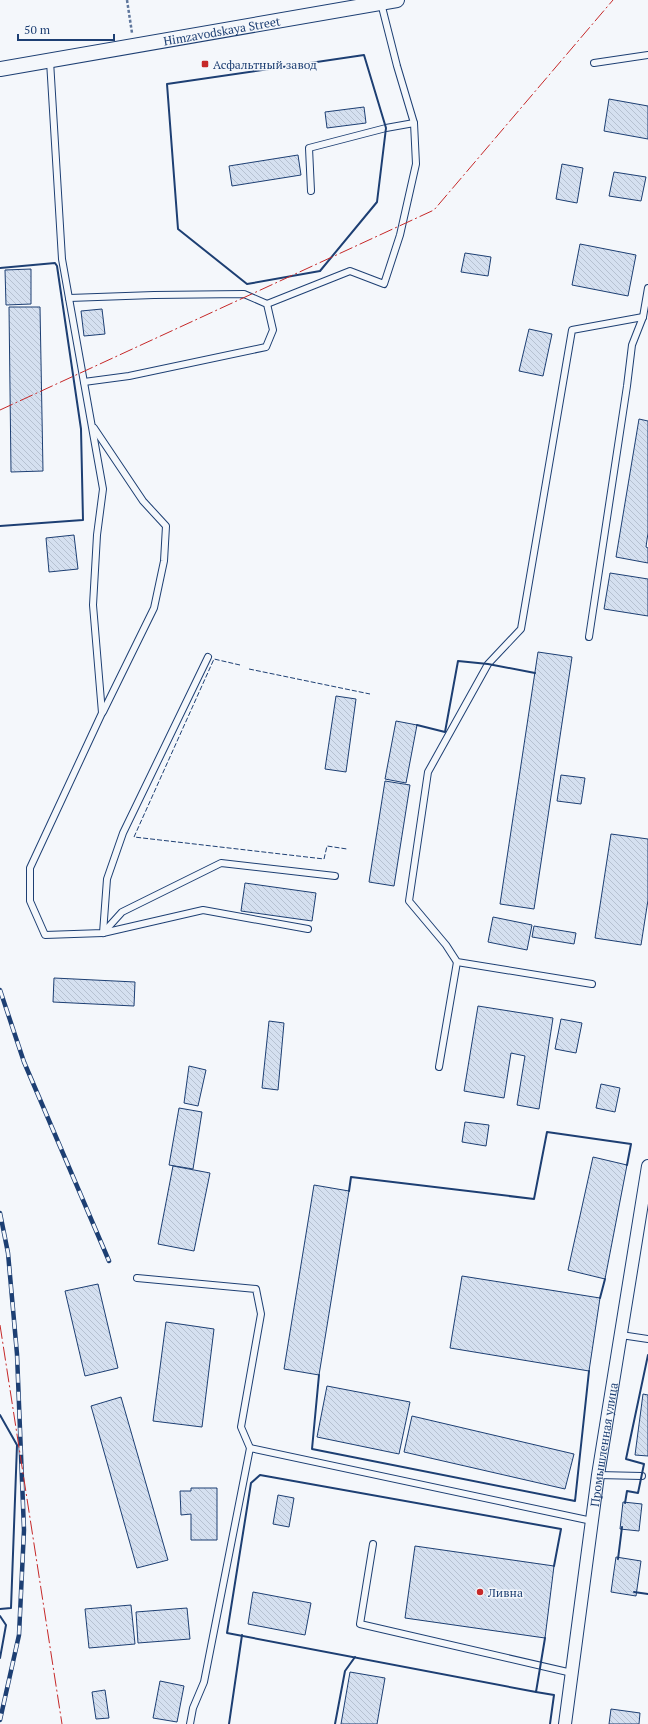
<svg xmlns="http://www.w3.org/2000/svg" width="648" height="1724" font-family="'PT Serif',serif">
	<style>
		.building { fill: url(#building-back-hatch); stroke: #1d3f73 }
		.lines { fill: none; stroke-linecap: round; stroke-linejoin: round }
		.service-casing { stroke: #1d3f73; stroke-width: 8 }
		.minor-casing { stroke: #1d3f73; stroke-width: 14 }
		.tertiary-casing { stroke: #1d3f73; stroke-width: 16 }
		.path { stroke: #5e769c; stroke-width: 2.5; stroke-dasharray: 3 2; stroke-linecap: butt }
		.service { stroke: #f4f7fb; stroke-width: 6 }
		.minor { stroke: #f4f7fb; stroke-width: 12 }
		.tertiary { stroke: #f4f7fb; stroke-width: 14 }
		.rail-casing { stroke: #1d3f73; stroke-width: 4.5 }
		.rail { stroke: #f4f7fb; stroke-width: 3; stroke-dasharray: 9; stroke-linecap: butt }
		.fence { stroke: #1d3f73; stroke-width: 1; stroke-dasharray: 5 2; stroke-linecap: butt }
		.wall { stroke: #1d3f73; stroke-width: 2 }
		.power { stroke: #c62828; stroke-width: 1; stroke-dasharray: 14 3 2 3; stroke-linecap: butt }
		.poi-dot { fill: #c62828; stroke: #f4f7fb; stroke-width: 1.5 }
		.labels { text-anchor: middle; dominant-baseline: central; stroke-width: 3; stroke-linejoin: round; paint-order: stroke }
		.street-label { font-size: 12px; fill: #1d3f73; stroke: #f4f7fb }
		.poi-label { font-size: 12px; fill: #1d3f73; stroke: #f4f7fb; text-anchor: start }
	</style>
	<defs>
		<pattern id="building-back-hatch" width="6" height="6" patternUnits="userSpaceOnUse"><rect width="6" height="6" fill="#d5e0f0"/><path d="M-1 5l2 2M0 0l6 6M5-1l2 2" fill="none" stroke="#b6c1d1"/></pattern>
	</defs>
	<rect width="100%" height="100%" fill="#f4f7fb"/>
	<g class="building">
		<path d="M609 99 648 106V139L604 131Z"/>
		<path d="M364 107 366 123 327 128 325 112Z"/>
		<path d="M298 155 301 175 232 186 229 166Z"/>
		<path d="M562 164 583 168 577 203 556 199Z"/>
		<path d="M614 172 646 177 641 201 609 196Z"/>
		<path d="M580 244 636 255 628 296 572 285Z"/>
		<path d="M465 253 491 257 488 276 461 272Z"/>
		<path d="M31 269V304L6 305 5 270Z"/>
		<path d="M9 307H40L43 471 11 472Z"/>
		<path d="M102 309 105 334 84 336 81 311Z"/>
		<path d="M529 329 552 334 543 376 519 371Z"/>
		<path d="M639 419 648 421V533L646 547 648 548V563L616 557Z"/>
		<path d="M74 535 78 569 49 572 46 538Z"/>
		<path d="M610 573 648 579V616L604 609Z"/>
		<path d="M538 652 572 657 534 909 500 904Z"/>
		<path d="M336 696 356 699 346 772 325 769Z"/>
		<path d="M396 721 417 725 406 783 385 779Z"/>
		<path d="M561 775 585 778 581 804 557 801Z"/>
		<path d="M385 781 410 785 394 886 369 882Z"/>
		<path d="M611 834 648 839V900L641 945 595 938Z"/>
		<path d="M245 883 316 893 312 921 241 911Z"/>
		<path d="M493 917 532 925 527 950 488 942Z"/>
		<path d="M534 926 576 933 574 944 532 937Z"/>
		<path d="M54 978 135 982 134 1006 53 1002Z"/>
		<path d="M478 1006 553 1018 539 1109 517 1105 525 1056 511 1053 504 1098 464 1091Z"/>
		<path d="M561 1019 582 1023 576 1053 555 1049Z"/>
		<path d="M269 1021 284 1023 278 1090 262 1088Z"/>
		<path d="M189 1066 206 1070 198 1106 184 1103Z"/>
		<path d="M601 1084 620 1088 615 1112 596 1108Z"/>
		<path d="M179 1108 202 1112 193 1169 169 1165Z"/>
		<path d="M465 1122 489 1125 486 1146 462 1142Z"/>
		<path d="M593 1157 627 1165 605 1279 568 1270Z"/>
		<path d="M173 1166 210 1173 194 1251 158 1244Z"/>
		<path d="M314 1185 349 1191 319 1375 284 1369Z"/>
		<path d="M462 1276 600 1298 589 1371 450 1348Z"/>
		<path d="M98 1284 118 1368 85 1376 65 1291Z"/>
		<path d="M166 1322 214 1329 202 1427 153 1421Z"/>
		<path d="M327 1386 410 1402 399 1454 317 1437Z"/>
		<path d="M643 1394 648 1395V1456L635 1455Z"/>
		<path d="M121 1397 168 1560 137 1568 91 1406Z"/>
		<path d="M412 1416 574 1454 565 1489 404 1452Z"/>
		<path d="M191 1488H217V1540H191V1514L181 1515 180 1491H191Z"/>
		<path d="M278 1495 294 1498 289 1527 273 1524Z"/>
		<path d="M623 1502 642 1504 639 1531 620 1529Z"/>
		<path d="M415 1546 554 1566 545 1638 405 1618Z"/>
		<path d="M616 1557 641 1561 636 1596 611 1592Z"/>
		<path d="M253 1592 311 1603 305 1635 248 1624Z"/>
		<path d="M131 1605 135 1644 89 1648 85 1609Z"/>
		<path d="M187 1608 190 1639 138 1643 136 1612Z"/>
		<path d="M350 1672 385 1678 377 1724H341Z"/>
		<path d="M160 1681 184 1686 177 1722 153 1718Z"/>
		<path d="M105 1690 109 1718 96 1719 92 1692Z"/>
		<path d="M611 1709 640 1713 639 1724H609Z"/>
	</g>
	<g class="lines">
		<g class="service-casing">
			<g id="service">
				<path d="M50 61 62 259 103 489 97 535 93 605 102 713 30 868V901L45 935 103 933 203 910 308 929"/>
				<path d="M594 63 648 55"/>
				<path d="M311 191 309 148 386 128 414 123"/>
				<path d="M69 298 154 295 244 294 267 304 273 330 266 347 129 376 84 382"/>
				<path d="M267 304 350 271 384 284 400 235 416 164 414 123 397 66 381 3"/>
				<path d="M94 428 143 501 166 526 164 561 154 608 103 712"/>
				<path d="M589 637 627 386 632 345 643 317 648 288"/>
				<path d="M103 933 107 879 123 833 208 657"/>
				<path d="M103 933 122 912 221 863 335 876"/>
				<path d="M592 984 457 962 446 945 409 901 428 772 488 664 521 629 572 330 643 317"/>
				<path d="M439 1067 457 962"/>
				<path d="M137 1278 256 1289 261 1314 241 1427 250 1448"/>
				<path d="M621 1335 648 1339"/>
				<path d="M598 1475 642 1476"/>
				<path d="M373 1544 360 1624 572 1673"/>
				<path d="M190 1724 193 1708 204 1682 250 1448 592 1521"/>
			</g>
		</g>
		<g class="minor-casing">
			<g id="minor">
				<path id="s1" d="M565 1724 598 1475 648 1166"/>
			</g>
		</g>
		<g class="tertiary-casing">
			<g id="tertiary">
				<path id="s2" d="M0 69 397 0"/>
			</g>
		</g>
		<path class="path" d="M127 0 132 33"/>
		<use href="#service" class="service"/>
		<use href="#minor" class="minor"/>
		<use href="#tertiary" class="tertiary"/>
		<g class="rail-casing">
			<g id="rail">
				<path d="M0 990 24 1062 109 1261"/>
				<path d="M0 1213 8 1253 17 1354 24 1530 19 1635 0 1720"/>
			</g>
		</g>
		<use href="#rail" class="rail"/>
		<g class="fence">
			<path d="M240 665 214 659 134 837 324 859 327 846 347 849"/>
			<path d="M249 669 370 694"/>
		</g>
		<g class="wall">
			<path d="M364 55 386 128 377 202 320 271 247 284 178 229 167 84Z"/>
			<path d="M0 268 55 263 57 266 81 429 83 520 0 526"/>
			<path d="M417 725 445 732 458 661 488 664 535 673"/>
			<path d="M349 1191 351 1177 534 1199 547 1132 631 1144 627 1165"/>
			<path d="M600 1298 605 1279"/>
			<path d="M319 1375 312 1449 575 1501 589 1371"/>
			<path d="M0 1415 17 1445 11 1608 0 1609"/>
			<path d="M625 1503 627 1491 638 1493 644 1464 626 1459 648 1355"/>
			<path d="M618 1559 622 1527"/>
			<path d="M634 1592 648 1594"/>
			<path d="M0 1616 6 1625 0 1658"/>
			<path d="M545 1638 536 1692 227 1633 251 1483 260 1475 561 1529 554 1566"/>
			<path d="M536 1692 554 1695 550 1724"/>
			<path d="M229 1724 242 1635"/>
			<path d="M335 1724 345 1671 355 1657"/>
		</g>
		<g class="power">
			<path d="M0 410 434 210 613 0"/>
			<path d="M0 1325 62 1724"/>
		</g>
	</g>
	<g class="poi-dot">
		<rect x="201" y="60" width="8" height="8" rx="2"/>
		<circle cx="480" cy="1592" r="4"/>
	</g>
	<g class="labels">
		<g class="street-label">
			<text stroke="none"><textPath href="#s2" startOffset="225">Himzavodskaya Street</textPath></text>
			<text stroke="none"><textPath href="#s1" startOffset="282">Промышленная улица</textPath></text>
		</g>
		<g class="poi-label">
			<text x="213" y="64">Асфальтный завод</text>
			<text x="488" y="1592">Ливна</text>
		</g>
	</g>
	<path d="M18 34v6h96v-6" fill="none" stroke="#1d3f73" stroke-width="2"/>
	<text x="24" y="34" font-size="12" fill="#1d3f73" stroke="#f4f7fb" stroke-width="3" paint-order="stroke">50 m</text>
</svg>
